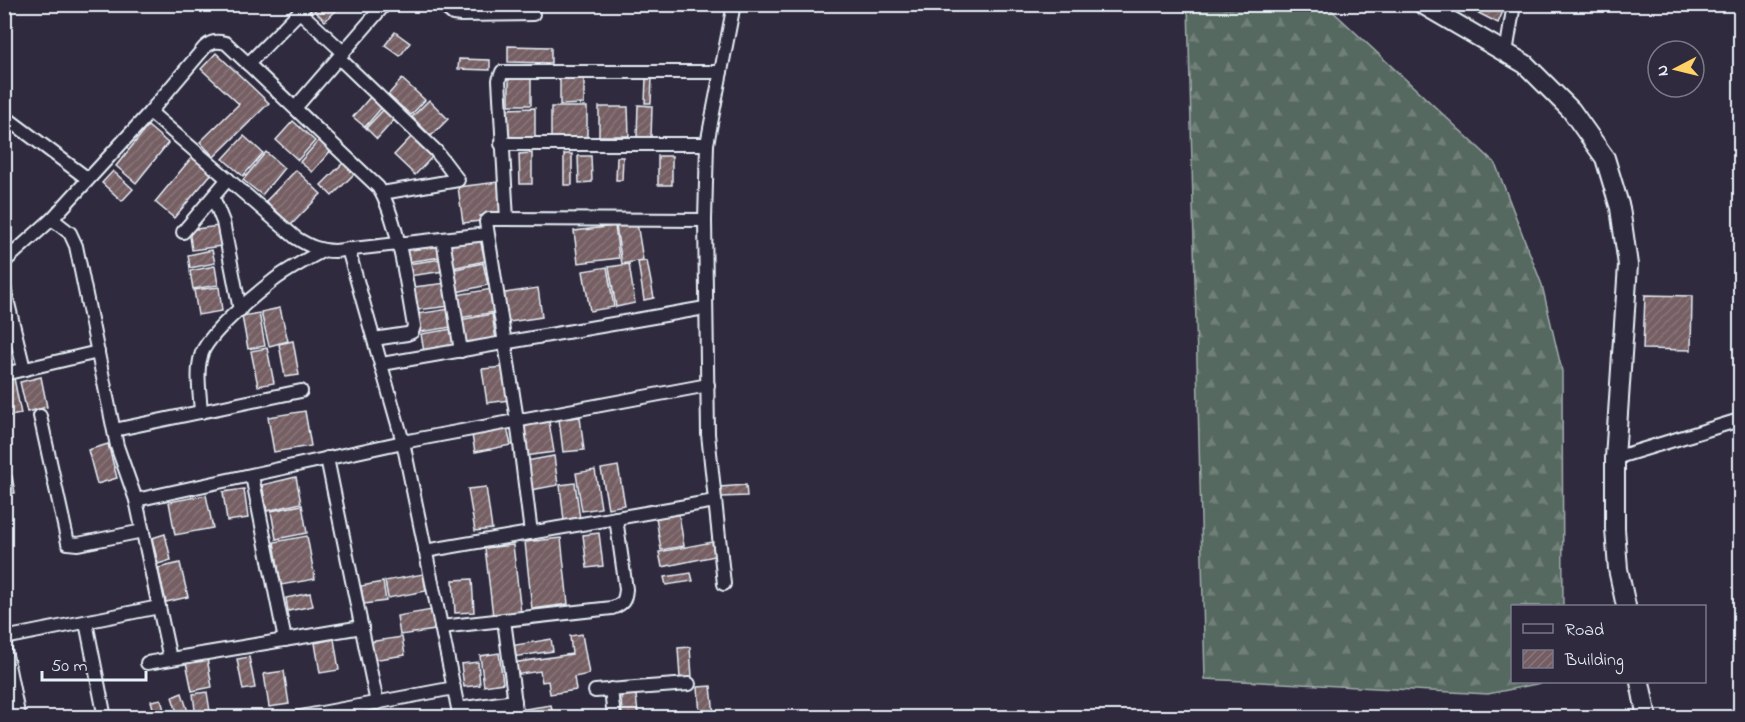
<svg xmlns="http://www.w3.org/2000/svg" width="1745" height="722" font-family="'Indie Flower',sans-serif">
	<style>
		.forest { fill: url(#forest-firs); stroke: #a0adac; stroke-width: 1.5 }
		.building { fill: url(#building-hatch); stroke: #e8f1f8; stroke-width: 1.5 }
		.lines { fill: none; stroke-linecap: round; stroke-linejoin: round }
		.minor-casing { stroke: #e8f1f8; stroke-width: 16 }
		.secondary-casing { stroke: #e8f1f8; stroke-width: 22 }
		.minor { stroke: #2f2a3d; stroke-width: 12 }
		.secondary { stroke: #2f2a3d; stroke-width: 18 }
	</style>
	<defs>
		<pattern id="forest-firs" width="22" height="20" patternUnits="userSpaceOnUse" patternTransform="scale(1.5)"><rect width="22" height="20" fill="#576961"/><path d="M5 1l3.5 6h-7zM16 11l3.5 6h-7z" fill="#6f7f78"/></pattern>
		<pattern id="building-hatch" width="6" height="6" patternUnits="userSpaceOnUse" patternTransform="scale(1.5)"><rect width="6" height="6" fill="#755e63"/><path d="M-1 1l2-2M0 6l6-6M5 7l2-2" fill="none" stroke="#89767a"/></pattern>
	</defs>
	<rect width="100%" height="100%" fill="#2f2a3d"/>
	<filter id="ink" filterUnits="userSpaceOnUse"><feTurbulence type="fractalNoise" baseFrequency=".0167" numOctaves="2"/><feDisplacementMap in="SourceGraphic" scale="12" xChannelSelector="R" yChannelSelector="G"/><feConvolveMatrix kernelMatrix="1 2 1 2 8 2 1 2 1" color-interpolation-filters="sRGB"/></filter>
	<g filter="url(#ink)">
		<path class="forest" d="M1291 5 1327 6 1495 163 1542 285 1562 371 1563 606H1512V682H1546L1488 694 1205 679 1188 5Z"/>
		<g class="building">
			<path d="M312 4H332L337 10 325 21 310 6Z"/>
			<path d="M1461 4H1506L1498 23Z"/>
			<path d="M395 32 410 43 400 56 385 45Z"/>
			<path d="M508 46 551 47V63L508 62Z"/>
			<path d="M216 53 269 103 214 157 200 142 239 104 201 69Z"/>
			<path d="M459 59 490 60V70L458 69Z"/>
			<rect x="509" y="77" width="22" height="28"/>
			<path d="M560 78H584V104L560 105Z"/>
			<path d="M646 78H652L651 103H645Z"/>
			<path d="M402 79 425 100 411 115 388 95Z"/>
			<path d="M371 96 383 106 365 127 353 117Z"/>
			<path d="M429 100 448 119 431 136 412 117Z"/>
			<path d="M638 105 652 106 651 138 637 137Z"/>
			<rect x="551" y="107" width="36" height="30"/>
			<path d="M599 107H628L629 136H599Z"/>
			<path d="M535 108V137H506V109Z"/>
			<path d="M383 110 394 120 377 139 366 128Z"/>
			<path d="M293 121 315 141 298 160 276 140Z"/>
			<path d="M148 126 168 143 136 183 116 166Z"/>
			<path d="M244 136 263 153 243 176 223 159Z"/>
			<path d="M411 137 432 157 415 175 394 155Z"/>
			<path d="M321 138 333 148 312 172 300 162Z"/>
			<path d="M266 152 284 168 262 195 243 180Z"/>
			<path d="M532 153V184H520L519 154Z"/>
			<rect x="564" y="154" width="8" height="31"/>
			<path d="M578 156H591L592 182 579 183Z"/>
			<rect x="658" y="156" width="14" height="29"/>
			<path d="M192 157 212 173 174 218 155 202Z"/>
			<path d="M617 157H623L622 180H616Z"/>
			<path d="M343 163 354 174 332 196 321 185Z"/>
			<path d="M296 170 321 194 291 225 266 201Z"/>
			<path d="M113 171 133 189 122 201 102 183Z"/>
			<path d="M498 182 502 212 480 216V221L463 223 458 187Z"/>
			<path d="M637 223 643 260 622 264 616 226Z"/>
			<path d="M218 226 221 246 192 250 189 230Z"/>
			<path d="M615 226 619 258 578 263 574 231Z"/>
			<path d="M480 239 485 261 452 268 447 244Z"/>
			<path d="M440 243 441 257 407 262 405 248Z"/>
			<path d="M212 250 215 263 190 268 188 255Z"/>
			<path d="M442 259 444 271 409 276 407 264Z"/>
			<path d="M647 261 654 298 644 300 638 262Z"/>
			<path d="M483 263 488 285 456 292 451 270Z"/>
			<path d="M629 264 635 303 616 307 609 267Z"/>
			<path d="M215 266 218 285 193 289 190 271Z"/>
			<path d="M607 267 614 307 590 311 583 271Z"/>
			<path d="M447 283 450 306 417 310 414 287Z"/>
			<path d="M219 287 222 311 198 315 194 290Z"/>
			<path d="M538 288 542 317 503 323 498 294Z"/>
			<path d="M492 289 495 312 460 318 456 295Z"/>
			<path d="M1645 295 1692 296 1691 350 1643 349Z"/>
			<path d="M280 308 288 341 269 346 261 312Z"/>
			<path d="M449 309 452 327 420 332 417 314Z"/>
			<path d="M259 313 265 346 248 349 242 316Z"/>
			<path d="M492 314 496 340 464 345 460 320Z"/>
			<path d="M452 329 455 348 424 352 421 334Z"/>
			<path d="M293 341 299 375 285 377 279 344Z"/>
			<path d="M267 348 274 383 258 386 251 351Z"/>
			<path d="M504 367 509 400 487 403 482 369Z"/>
			<path d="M41 377 47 407 27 412 20 382Z"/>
			<path d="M14 378 21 414 4 417V379Z"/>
			<path d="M305 411 311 446 274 452 268 417Z"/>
			<path d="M580 417 584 450 563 452 559 419Z"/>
			<path d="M549 422 554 452 525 456 521 426Z"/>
			<path d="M507 428 511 445 475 452 472 435Z"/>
			<path d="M108 444 117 478 97 484 88 450Z"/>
			<path d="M554 456 558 485 531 490 526 461Z"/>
			<path d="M618 466 625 505 608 508 601 469Z"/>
			<path d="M595 470 601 508 582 511 576 473Z"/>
			<path d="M12 476 15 493 4 495V478Z"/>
			<path d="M296 477 301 503 267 511 262 485Z"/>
			<path d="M575 483 580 519 564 521 560 485Z"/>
			<path d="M746 485 747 496 721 497 720 487Z"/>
			<path d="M486 487 492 529 475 531 468 489Z"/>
			<path d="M244 489 248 518 227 521 223 492Z"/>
			<path d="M206 495 213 528 175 535 169 502Z"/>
			<path d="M302 505 307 533 276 539 271 511Z"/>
			<path d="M679 514 684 546 661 550 656 517Z"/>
			<path d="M599 533 603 566 587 568 583 535Z"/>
			<path d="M165 534 171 560 158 564 152 538Z"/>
			<path d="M307 536 315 579 281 585 274 542Z"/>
			<path d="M561 538 568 604 532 609 525 542Z"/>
			<path d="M712 542 715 556 662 567 659 552Z"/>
			<path d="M513 545 521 613 493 616 485 548Z"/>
			<path d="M180 563 188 597 166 602 158 568Z"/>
			<path d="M691 573 693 581 666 585 664 577Z"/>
			<path d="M423 574 426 591 388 598 385 581Z"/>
			<path d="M472 579 474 612 455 613 453 580Z"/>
			<path d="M383 582 386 601 364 604 361 586Z"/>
			<path d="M310 593 313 606 288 611 286 598Z"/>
			<path d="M432 610 435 630 400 635 397 616Z"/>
			<path d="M582 634 589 674 574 677 576 690 550 694 548 681 542 682 540 671 514 675 512 663 572 654 570 636Z"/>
			<path d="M402 637 405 655 372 660 369 642Z"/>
			<path d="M334 639 339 670 320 673 315 643Z"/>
			<path d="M551 639 553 651 512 657 510 646Z"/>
			<path d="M690 647 692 677 680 678 678 648Z"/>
			<path d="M499 653 503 683 484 686 480 656Z"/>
			<path d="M249 657 255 688 243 690 237 659Z"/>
			<path d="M207 658 212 687 192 691 186 662Z"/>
			<path d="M478 662 480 685 464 687 461 664Z"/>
			<path d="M284 671 289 704 269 707 264 674Z"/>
			<path d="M711 686 714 715 700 716 698 687Z"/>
			<path d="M207 692 211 718H196L193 694Z"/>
			<path d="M182 693 190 718H179L172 697Z"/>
			<path d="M636 695 638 714 622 715 621 696Z"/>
			<path d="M161 699 166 718H156L151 701Z"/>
			<path d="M551 705 553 716 520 718 519 710Z"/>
			<path d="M500 711 502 718H470V716Z"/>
		</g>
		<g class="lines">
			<g class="minor-casing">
				<g id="minor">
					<path d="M441 4 453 14 461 15 533 14"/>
					<path d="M300 12 343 52"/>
					<path d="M1506 53 1514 4"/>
					<path d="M339 58 436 151 458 180 382 193"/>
					<path d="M248 64 307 4"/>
					<path d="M295 108 385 4"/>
					<path d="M150 112 296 238C309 246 319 251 335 251L487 234"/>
					<path d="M4 116 88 179"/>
					<path d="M501 144H707"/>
					<path d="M213 197 223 222 240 310"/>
					<path d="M52 219 70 233 76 246 117 446 136 500"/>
					<path d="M507 219 499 80 502 72H721"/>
					<path d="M183 232 228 179"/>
					<path d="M443 239 461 351"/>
					<path d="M348 249 403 442 460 718"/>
					<path d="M4 262 52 219 150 112 205 47C212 41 217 41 226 43L378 187C398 217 407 288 414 326L412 332 407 334 374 339"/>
					<path d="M4 287 24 369"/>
					<path d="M382 364 705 308"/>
					<path d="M4 374 98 352"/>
					<path d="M201 412C200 394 196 373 201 356 206 335 256 294 274 280 289 269 306 260 322 251"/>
					<path d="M40 416 68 543 78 544 143 531"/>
					<path d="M114 430 301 391"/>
					<path d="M327 458 377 703"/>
					<path d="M1615 458 1736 421H1740"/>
					<path d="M252 476 285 640"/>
					<path d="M531 533 517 420 486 222 489 219H495L705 220"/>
					<path d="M425 551 715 501"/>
					<path d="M724 584 708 434 705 220 707 144 734 4"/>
					<path d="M159 607 170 659"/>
					<path d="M504 620 517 718"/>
					<path d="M86 622 105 718"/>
					<path d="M441 627 612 608C623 604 625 601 626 589L616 518"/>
					<path d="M4 638 159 607 136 500 403 442 708 385"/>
					<path d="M4 645 19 718"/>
					<path d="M147 663 362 627"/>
					<path d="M611 689 614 718"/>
					<path d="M595 691 689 684"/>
					<path d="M458 709 515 701"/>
					<path d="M295 718 454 688"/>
				</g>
			</g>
			<g class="secondary-casing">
				<g id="secondary">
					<path d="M1422 4 1525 64 1571 110 1605 158 1620 208 1628 265 1615 458V529L1618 569 1626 606"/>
					<path d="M1640 682 1647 718"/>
				</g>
			</g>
			<use href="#minor" class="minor"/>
			<use href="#secondary" class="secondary"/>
		</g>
	</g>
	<rect width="1745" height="722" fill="none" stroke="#2f2a3d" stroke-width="24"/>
	<rect x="12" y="12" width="1721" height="698" fill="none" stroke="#e8f1f8" stroke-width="2" filter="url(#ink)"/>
	<rect x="1511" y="605" width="195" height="78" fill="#2f2a3d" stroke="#797a88" stroke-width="1.5"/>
	<rect x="1523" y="624" width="30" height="9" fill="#2f2a3d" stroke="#797a88" stroke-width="1.5"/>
	<text x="1565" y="635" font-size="18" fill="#e8f1f8">Road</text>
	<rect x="1523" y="650" width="30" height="18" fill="url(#building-hatch)" stroke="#797a88" stroke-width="1.5"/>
	<text x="1565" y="665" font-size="18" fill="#e8f1f8">Building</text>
	<g transform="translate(1676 69) rotate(263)"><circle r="28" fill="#2f2a3d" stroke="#797a88" stroke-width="1.5"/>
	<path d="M0-4.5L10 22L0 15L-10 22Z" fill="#ffd166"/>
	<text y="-9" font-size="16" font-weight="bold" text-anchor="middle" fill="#e8f1f8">N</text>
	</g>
	<path d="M42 671v9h104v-9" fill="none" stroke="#e8f1f8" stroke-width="3"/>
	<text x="51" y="671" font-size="18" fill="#e8f1f8" stroke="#2f2a3d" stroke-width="4.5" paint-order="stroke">50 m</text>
</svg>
